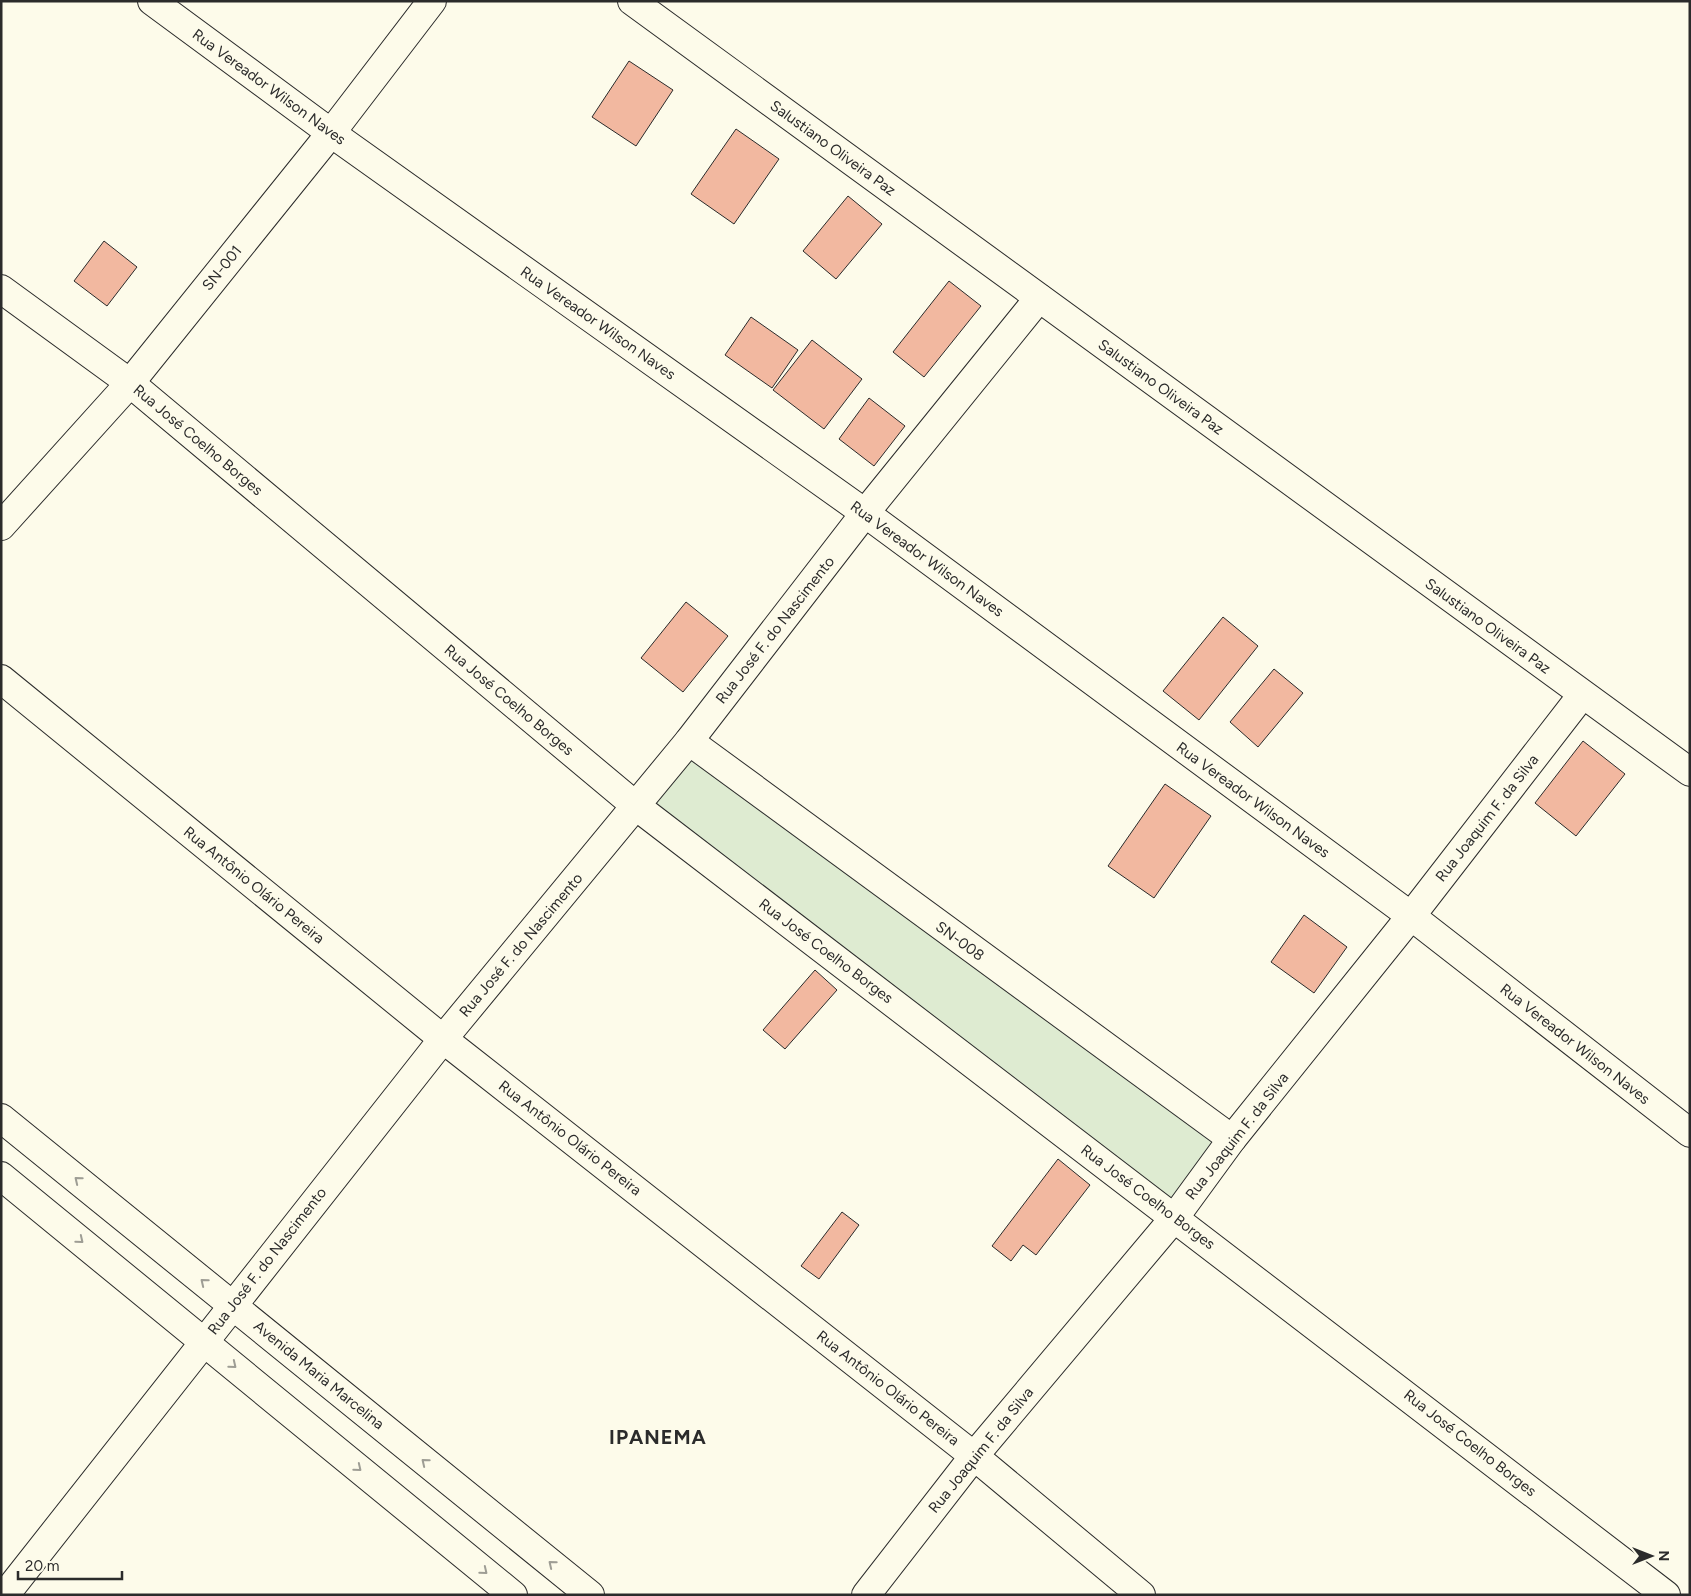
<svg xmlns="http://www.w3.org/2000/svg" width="1691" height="1596" font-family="Figtree,sans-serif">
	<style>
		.green { fill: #deebd1; stroke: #74746e }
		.building { fill: #f2b8a0; stroke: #2b2b2b }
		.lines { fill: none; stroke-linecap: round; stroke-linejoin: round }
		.minor-casing { stroke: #2b2b2b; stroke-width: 30 }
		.minor { stroke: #fdfbea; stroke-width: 28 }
		.oneway { stroke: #9e9d94 }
		.labels { text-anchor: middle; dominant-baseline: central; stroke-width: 4; stroke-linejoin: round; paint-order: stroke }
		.street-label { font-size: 15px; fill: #2b2b2b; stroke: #fdfbea }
		.district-label { font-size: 20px; font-weight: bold; letter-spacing: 1px; fill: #2b2b2b; stroke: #fdfbea }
	</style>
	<rect width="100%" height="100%" fill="#fdfbea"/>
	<path class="green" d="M689 741 1232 1139 1175 1217 636 806Z"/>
	<g class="building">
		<path d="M629 61 673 90 636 146 592 117Z"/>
		<path d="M736 129 779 159 734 224 691 194Z"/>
		<path d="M848 196 882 224 836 279 803 251Z"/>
		<path d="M104 241 137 267 107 306 74 281Z"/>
		<path d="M949 281 981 306 924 377 893 352Z"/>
		<path d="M751 317 798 350 772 388 725 355Z"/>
		<path d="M812 340 862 379 824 429 773 390Z"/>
		<path d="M869 398 905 426 874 466 839 439Z"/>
		<path d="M686 602 728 636 683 692 641 658Z"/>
		<path d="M1223 617 1258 646 1199 720 1163 691Z"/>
		<path d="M1274 669 1303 693 1258 747 1230 722Z"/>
		<path d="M1583 741 1625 774 1576 836 1535 803Z"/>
		<path d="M1165 784 1211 816 1154 898 1108 866Z"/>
		<path d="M1304 915 1347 947 1314 993 1271 962Z"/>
		<path d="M815 970 837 990 785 1049 763 1030Z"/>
		<path d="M1058 1159 1090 1185 1036 1255 1023 1245 1011 1261 992 1246Z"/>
		<path d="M842 1212 859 1225 819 1279 801 1266Z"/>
	</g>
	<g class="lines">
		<g class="minor-casing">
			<g id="minor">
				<path d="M152 1 331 133 865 513 1411 916 1690 1133"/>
				<path d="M632 1 1690 772"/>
				<path d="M1 289 130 383 636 806 1666 1595"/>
				<path d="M1 526 130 383 331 133 432 1"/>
				<path d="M1 679 443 1039 974 1456 1141 1595"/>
				<path d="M689 741 1232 1139"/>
				<path d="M1 1118 590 1595"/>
				<path d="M1 1176 513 1595"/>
				<path d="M5 1595 443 1039 689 741 865 513 1039 298"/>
				<path d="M866 1595 974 1456 1175 1217 1232 1139 1411 916 1582 695"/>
			</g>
		</g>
		<use href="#minor" class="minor"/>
	</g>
	<defs><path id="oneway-chevron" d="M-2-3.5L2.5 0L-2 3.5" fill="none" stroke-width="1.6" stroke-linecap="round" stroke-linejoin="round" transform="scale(1.25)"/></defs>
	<g class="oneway">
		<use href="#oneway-chevron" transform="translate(78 1180) rotate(-141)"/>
		<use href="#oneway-chevron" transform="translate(80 1240) rotate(39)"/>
		<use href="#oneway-chevron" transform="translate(204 1282) rotate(-141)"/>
		<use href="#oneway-chevron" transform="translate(233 1365) rotate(39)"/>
		<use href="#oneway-chevron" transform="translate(425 1462) rotate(-141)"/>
		<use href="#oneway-chevron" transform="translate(358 1468) rotate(39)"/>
		<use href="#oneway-chevron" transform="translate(552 1564) rotate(-141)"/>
		<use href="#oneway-chevron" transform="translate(484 1571) rotate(39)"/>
	</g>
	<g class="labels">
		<g class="street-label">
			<text transform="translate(269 87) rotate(36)">Rua Vereador Wilson Naves</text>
			<text transform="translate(833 148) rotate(36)">Salustiano Oliveira Paz</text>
			<text transform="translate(222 268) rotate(-51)">SN-001</text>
			<text transform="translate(598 323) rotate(35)">Rua Vereador Wilson Naves</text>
			<text transform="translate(1161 387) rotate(36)">Salustiano Oliveira Paz</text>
			<text transform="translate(198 440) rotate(40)">Rua José Coelho Borges</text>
			<text transform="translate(927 559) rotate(36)">Rua Vereador Wilson Naves</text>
			<text transform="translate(1488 626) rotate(36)">Salustiano Oliveira Paz</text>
			<text transform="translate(775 630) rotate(-52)">Rua José F. do Nascimento</text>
			<text transform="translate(509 700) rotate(40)">Rua José Coelho Borges</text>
			<text transform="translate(1253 800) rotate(36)">Rua Vereador Wilson Naves</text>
			<text transform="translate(1487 818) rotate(-52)">Rua Joaquim F. da Silva</text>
			<text transform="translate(254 885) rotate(39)">Rua Antônio Olário Pereira</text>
			<text transform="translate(960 941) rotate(36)">SN-008</text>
			<text transform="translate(521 945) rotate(-50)">Rua José F. do Nascimento</text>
			<text transform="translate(826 951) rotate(37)">Rua José Coelho Borges</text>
			<text transform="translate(1575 1044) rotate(38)">Rua Vereador Wilson Naves</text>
			<text transform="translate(1237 1136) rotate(-52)">Rua Joaquim F. da Silva</text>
			<text transform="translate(570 1138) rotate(38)">Rua Antônio Olário Pereira</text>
			<text transform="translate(1148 1197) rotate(37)">Rua José Coelho Borges</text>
			<text transform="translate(267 1261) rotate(-52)">Rua José F. do Nascimento</text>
			<text transform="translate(319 1375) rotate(39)">Avenida Maria Marcelina</text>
			<text transform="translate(888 1388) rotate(38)">Rua Antônio Olário Pereira</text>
			<text transform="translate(1470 1443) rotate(38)">Rua José Coelho Borges</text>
			<text transform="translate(981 1450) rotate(-51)">Rua Joaquim F. da Silva</text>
		</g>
		<g class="district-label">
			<text x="658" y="1437">IPANEMA</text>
		</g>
	</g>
	<rect width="1691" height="1596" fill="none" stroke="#2b2b2b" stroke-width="5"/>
	<g transform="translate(1651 1556) rotate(90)" stroke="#fdfbea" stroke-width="4" paint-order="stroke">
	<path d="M0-4L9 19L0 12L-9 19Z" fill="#2b2b2b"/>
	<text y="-8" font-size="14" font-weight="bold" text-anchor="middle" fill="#2b2b2b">N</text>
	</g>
	<path d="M18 1571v8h104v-8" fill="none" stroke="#2b2b2b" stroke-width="2.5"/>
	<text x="25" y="1571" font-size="15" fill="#2b2b2b" stroke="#fdfbea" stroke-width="4" paint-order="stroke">20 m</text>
</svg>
